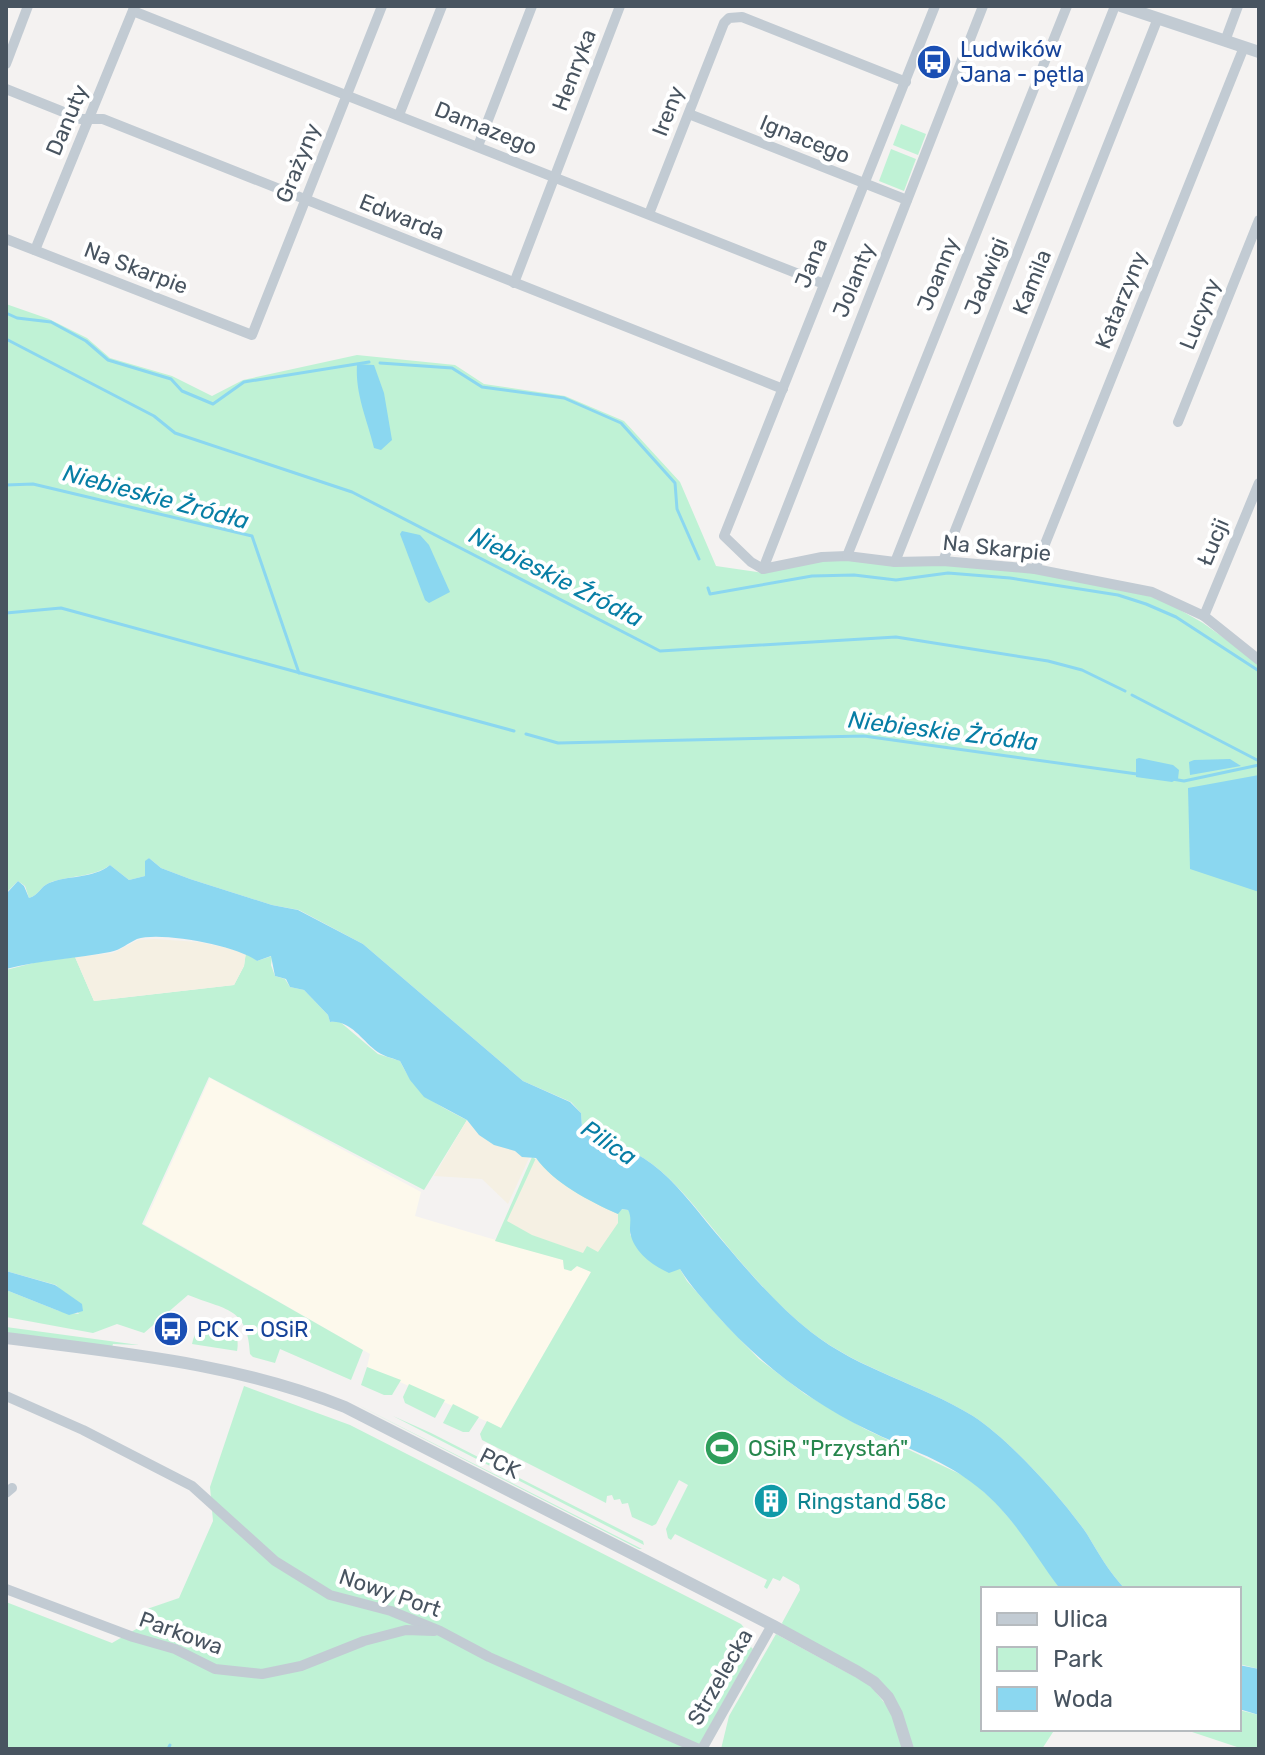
<svg xmlns="http://www.w3.org/2000/svg" width="1265" height="1755" font-family="Rubik,sans-serif">
	<style>
		.commercial { fill: #fdf9ec }
		.green { fill: #bff2d5 }
		.sand { fill: #f5f0e3 }
		.water { fill: #8bd7f0 }
		.lines { fill: none; stroke-linecap: round; stroke-linejoin: round }
		.stream { stroke: #8bd7f0; stroke-width: 3 }
		.minor { stroke: #c2cbd3; stroke-width: 10 }
		.tertiary { stroke: #c2cbd3; stroke-width: 12 }
		.labels { text-anchor: middle; dominant-baseline: central; stroke-width: 8; stroke-linejoin: round; paint-order: stroke }
		.transit-label { font-size: 22px; fill: #164399; stroke: #fff; text-anchor: start }
		.street-label { font-size: 22px; fill: #485460; stroke: #fff }
		.leisure-label { font-size: 22px; fill: #27864d; stroke: #fff; text-anchor: start }
		.culture-label { font-size: 22px; fill: #0d838f; stroke: #fff; text-anchor: start }
		.water-label { font-size: 24px; font-style: italic; fill: #077ea5; stroke: #fff }
	</style>
	<rect width="100%" height="100%" fill="#f4f2f1"/>
	<path class="commercial" d="M210 1078 421 1192 415 1216 563 1260 564 1269 567 1270 571 1271 577 1266 591 1272 501 1428 367 1367 370 1354 144 1224Z"/>
	<g class="green">
		<path d="M901 124 926 134 918 155 893 145Z"/>
		<path d="M891 149 916 159 904 191 879 181Z"/>
		<path d="M6 304 49 319 87 338 110 358 172 376 212 396 243 380 357 355 455 365 484 384 565 396 624 421 680 482 716 566 764 573 822 559 945 564 1039 573 1138 592 1166 602 1203 623 1259 663V1669L1239 1664V1589H1125C1109 1572 1099 1554 1087 1534 1062 1498 1010 1440 973 1416 921 1384 860 1370 811 1332 775 1304 743 1265 714 1230 695 1207 677 1183 652 1164 632 1149 604 1139 582 1127L581 1113 571 1102 523 1081 363 944 299 910 272 905 190 879 161 868 149 858 145 862V876L129 880 110 865C93 878 68 875 49 883 40 887 39 895 29 898L25 886 18 881 6 893Z"/>
		<path d="M246 952 257 961 272 956 271 965 275 976 285 979 290 987 304 990 328 1015 330 1022 339 1021 378 1054 400 1061C417 1096 434 1103 467 1120L424 1190 209 1077 142 1224 363 1350 351 1380 280 1349 275 1363 253 1357 250 1354C248 1307 225 1310 188 1295L144 1333 117 1324 93 1333 6 1317V1290L59 1311 79 1314 56 1285 6 1271V970L37 962 75 957 94 1001 234 985 244 966Z"/>
		<path d="M532 1157 621 1209 628 1210 632 1217 630 1235 680 1269 687 1281 724 1323 759 1359 805 1394 865 1429 960 1474 975 1484 996 1503 1027 1539 1060 1589H983V1729H1055L1042 1749H948L944 1747 941 1749H914L899 1707 783 1625 782 1623 800 1590 799 1585 783 1576 780 1581 773 1578 767 1589 764 1587 767 1580 675 1534 671 1540 668 1538 666 1529 688 1485 679 1480 656 1524 652 1526 632 1517 628 1503 622 1504 620 1499 614 1500 612 1495 607 1496 606 1503 482 1440 480 1434 487 1421 501 1428 591 1272 577 1266 571 1271 564 1269 563 1260 495 1241Z"/>
		<path d="M218 1322C233 1325 240 1336 237 1351L192 1344C195 1329 203 1322 218 1322Z"/>
		<path d="M6 1327 139 1345 113 1344 112 1347 6 1333Z"/>
		<path d="M367 1367 401 1380 392 1395H384L361 1385Z"/>
		<path d="M409 1384 445 1400 435 1418 405 1403 403 1397Z"/>
		<path d="M244 1386 350 1425 741 1624 750 1635 751 1647 753 1649 697 1749H6V1602L112 1643 138 1628 147 1609 179 1598 213 1521 210 1487Z"/>
		<path d="M352 1402 642 1549H639Z"/>
		<path d="M453 1404 479 1417 469 1432H463L443 1423Z"/>
		<path d="M393 1416 431 1433 643 1541 644 1545Z"/>
		<path d="M776 1634 870 1685 891 1711 904 1749H721L729 1716Z"/>
		<path d="M1239 1710 1259 1715V1749H1243L1183 1729H1239Z"/>
	</g>
	<g class="sand">
		<path d="M155 939 199 942 246 952 244 966 234 985 94 1001 75 957 113 953 138 940Z"/>
		<path d="M467 1120C485 1142 505 1147 530 1156L508 1204 482 1179 434 1176Z"/>
		<path d="M536 1158C554 1183 589 1201 618 1214V1223L598 1252 587 1246 583 1253 532 1235 507 1221Z"/>
	</g>
	<g class="water">
		<path d="M357 364 374 365 384 393 392 440 381 450 374 448C367 419 355 394 357 364Z"/>
		<path d="M402 531 420 535 429 545 450 592 429 603 425 600 400 534Z"/>
		<path d="M1139 758 1173 765 1179 770 1178 779 1172 782 1136 777V759Z"/>
		<path d="M1230 759 1241 766 1190 775 1189 762 1194 760Z"/>
		<path d="M1259 775V892L1190 869 1188 788Z"/>
		<path d="M149 858 161 868 190 879 272 905 298 910 363 944 523 1081 570 1102 581 1113 582 1127C604 1139 632 1149 652 1164 677 1183 694 1207 714 1231 743 1265 775 1304 811 1332 859 1370 921 1384 973 1416 1010 1440 1062 1498 1087 1534 1099 1554 1109 1572 1125 1589H1060C1031 1550 1011 1511 971 1482 940 1458 902 1447 868 1430 808 1401 758 1362 714 1312 702 1298 690 1285 680 1269L669 1273C654 1266 636 1254 631 1236 628 1227 633 1219 628 1210L622 1209 618 1214C589 1201 554 1183 536 1158L522 1157 515 1151 494 1145 479 1135 467 1120 424 1097 410 1080 400 1061C392 1058 382 1056 375 1050 361 1039 350 1020 330 1022L328 1015 304 990 290 987 286 979 275 976 271 956 257 961C238 946 161 931 137 939 128 943 121 950 110 952 75 959 40 960 6 969V894L18 881 24 886 29 898C39 895 40 887 49 883 68 875 93 879 110 865L129 880 145 876V861Z"/>
		<path d="M6 1271 55 1285 82 1304 83 1311 69 1315 6 1290Z"/>
		<path d="M1239 1665 1259 1669V1715L1239 1709Z"/>
	</g>
	<g class="lines">
		<g class="stream">
			<path d="M6 313 17 318 51 322 86 341 108 360 171 379 182 391 213 404 244 382 369 362"/>
			<path d="M6 339 154 416 175 433 352 492 660 651 896 637 1048 661 1082 670 1125 691"/>
			<path d="M380 363 452 368 482 387 564 398 621 423 675 483 677 509 699 559"/>
			<path d="M6 485 33 484 252 536 299 673"/>
			<path d="M708 588 710 594 812 576 854 575 896 580 948 573 1010 578 1118 595 1146 604 1176 617 1259 671"/>
			<path d="M6 613 61 608 514 731"/>
			<path d="M1132 695 1259 761"/>
			<path d="M526 734 558 743 864 736 1137 774"/>
			<path d="M1172 779 1184 781 1259 765"/>
			<path d="M168 1749 170 1745"/>
		</g>
		<g class="minor">
			<path d="M935 6 724 536 751 562 763 569 822 557 847 556 895 562 943 561 1035 569 1152 592 1204 616 1259 660"/>
			<path d="M133 11 824 284"/>
			<path d="M1225 41 1238 6"/>
			<path d="M6 64 28 6"/>
			<path d="M6 89 81 119H103L783 389"/>
			<path d="M689 114 907 200"/>
			<path d="M399 115 442 6"/>
			<path d="M478 146 532 6"/>
			<path d="M649 214 724 23 729 18 742 17 906 82"/>
			<path d="M6 239 252 335 382 6"/>
			<path d="M35 250 134 8"/>
			<path d="M514 283 620 6"/>
			<path d="M1178 422 1259 220"/>
			<path d="M847 556 1067 6"/>
			<path d="M943 561 1158 18"/>
			<path d="M895 562 1115 6"/>
			<path d="M763 569 983 6"/>
			<path d="M1035 569 1244 47"/>
			<path d="M1204 616 1259 483"/>
			<path d="M6 1396 83 1430 192 1486 275 1561 330 1595 391 1611 440 1631 489 1657 699 1749"/>
			<path d="M6 1493 12 1488"/>
			<path d="M6 1589 133 1637 175 1649 215 1669 262 1674 301 1666 364 1641 406 1630 434 1631"/>
			<path d="M702 1749 772 1625"/>
		</g>
		<g class="tertiary">
			<path d="M1121 6 1259 52"/>
			<path d="M6 1338C121 1353 236 1363 345 1407L772 1625 858 1672 874 1682 888 1697 897 1714 908 1749"/>
		</g>
	</g>
	<defs>
		<g id="bus-disc" transform="scale(1.8)"><circle r="9.5" fill="#1a4fb4" stroke="#fff"/><path d="M-5-6H5V4H4V6H2V4H-2V6H-4V4H-5ZM-3.5-4V0h7V-4ZM-3.5 1.2v1.5H-2V1.2ZM2 1.2v1.5H3.5V1.2Z" fill="#fff"/></g>
		<g id="stadium-disc" transform="scale(1.8)"><circle r="9.5" fill="#2e9e5b" stroke="#fff"/><path d="M0-5a6.5 5 0 1 0 0 10a6.5 5 0 1 0 0-10ZM-3.5-1.8h7v3.6h-7Z" fill="#fff"/></g>
		<g id="building-disc" transform="scale(1.8)"><circle r="9.5" fill="#0f9aa8" stroke="#fff"/><path d="M-4-6H4V6H1V3H-1V6H-4ZM-2.5-4.3h1.7v1.8h-1.7ZM.8-4.3h1.7v1.8H.8ZM-2.5-1h1.7V.8h-1.7ZM.8-1h1.7V.8H.8Z" fill="#fff"/></g>
	</defs>
	<g fill-rule="evenodd">
		<use href="#bus-disc" x="934" y="62"/>
		<use href="#bus-disc" x="171" y="1329"/>
		<use href="#stadium-disc" x="722" y="1448"/>
		<use href="#building-disc" x="771" y="1501"/>
	</g>
	<g class="labels">
		<g class="transit-label">
			<text x="960" y="49">Ludwików<tspan x="960" dy="25">Jana - pętla</tspan></text>
			<text x="197" y="1329">PCK - OSiR</text>
		</g>
		<g class="street-label">
			<text transform="translate(574 70) rotate(-69)">Henryka</text>
			<text transform="translate(668 111) rotate(-69)">Ireny</text>
			<text transform="translate(67 120) rotate(-67)">Danuty</text>
			<text transform="translate(486 128) rotate(22)">Damazego</text>
			<text transform="translate(805 139) rotate(22)">Ignacego</text>
			<text transform="translate(298 163) rotate(-68)">Grażyny</text>
			<text transform="translate(402 217) rotate(22)">Edwarda</text>
			<text transform="translate(811 263) rotate(-68)">Jana</text>
			<text transform="translate(136 268) rotate(21)">Na Skarpie</text>
			<text transform="translate(938 274) rotate(-68)">Joanny</text>
			<text transform="translate(986 276) rotate(-68)">Jadwigi</text>
			<text transform="translate(854 280) rotate(-68)">Jolanty</text>
			<text transform="translate(1032 282) rotate(-68)">Kamila</text>
			<text transform="translate(1121 300) rotate(-68)">Katarzyny</text>
			<text transform="translate(1200 314) rotate(-68)">Lucyny</text>
			<text transform="translate(1213 542) rotate(-67)">Łucji</text>
			<text transform="translate(997 548) rotate(6)">Na Skarpie</text>
			<text transform="translate(500 1463) rotate(27)">PCK</text>
			<text transform="translate(390 1593) rotate(19)">Nowy Port</text>
			<text transform="translate(181 1633) rotate(20)">Parkowa</text>
			<text transform="translate(720 1677) rotate(-60)">Strzelecka</text>
		</g>
		<g class="leisure-label">
			<text x="748" y="1448">OSiR "Przystań"</text>
		</g>
		<g class="culture-label">
			<text x="797" y="1501">Ringstand 58c</text>
		</g>
		<g class="water-label">
			<text transform="translate(156 497) rotate(15)">Niebieskie Żródła</text>
			<text transform="translate(556 577) rotate(27)">Niebieskie Źródła</text>
			<text transform="translate(943 731) rotate(7)">Niebieskie Żródła</text>
			<text transform="translate(609 1143) rotate(34)">Pilica</text>
		</g>
	</g>
	<rect width="1265" height="1755" fill="none" stroke="#485460" stroke-width="16"/>
	<rect x="981" y="1587" width="260" height="144" fill="#ffffff" stroke="#b6bbbf" stroke-width="2"/>
	<rect x="997" y="1613" width="40" height="12" fill="#c2cbd3" stroke="#b6bbbf" stroke-width="2"/>
	<text x="1053" y="1627" font-size="24" fill="#485460">Ulica</text>
	<rect x="997" y="1647" width="40" height="24" fill="#bff2d5" stroke="#b6bbbf" stroke-width="2"/>
	<text x="1053" y="1667" font-size="24" fill="#485460">Park</text>
	<rect x="997" y="1687" width="40" height="24" fill="#8bd7f0" stroke="#b6bbbf" stroke-width="2"/>
	<text x="1053" y="1707" font-size="24" fill="#485460">Woda</text>
</svg>
